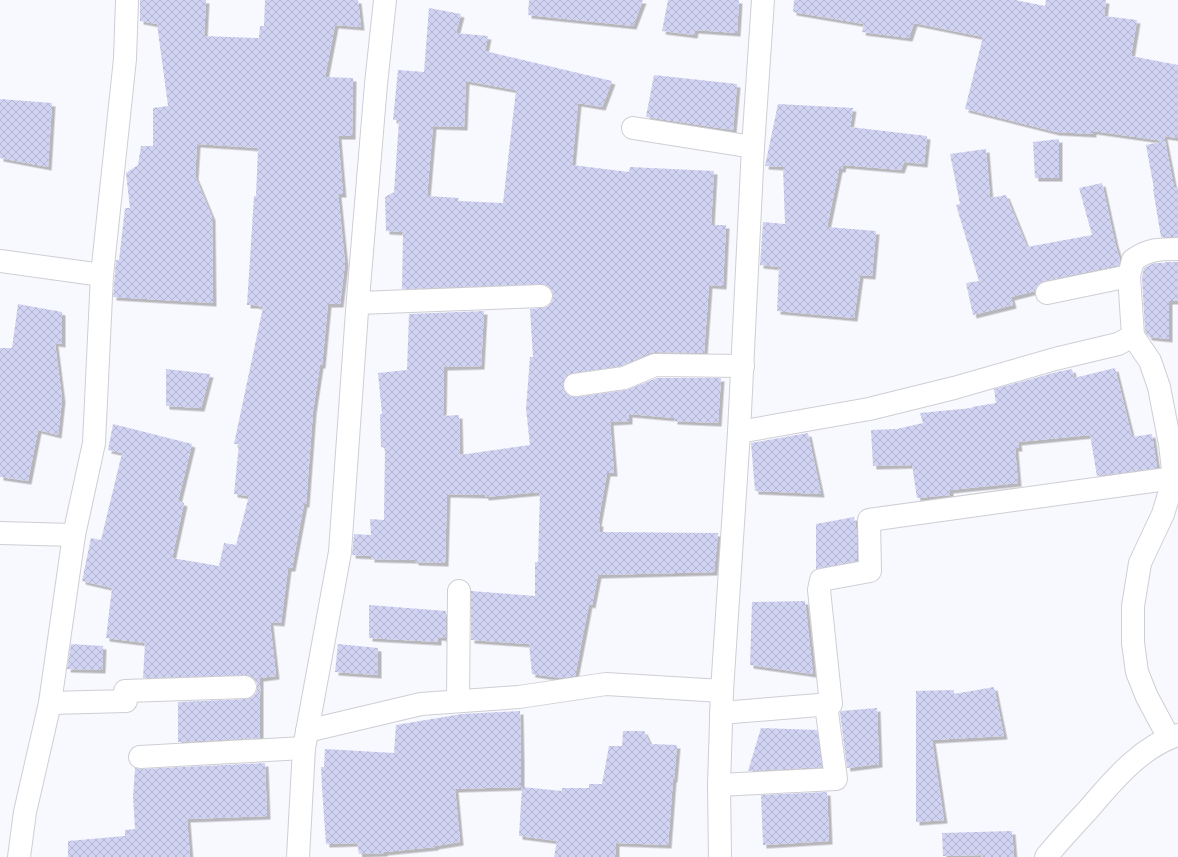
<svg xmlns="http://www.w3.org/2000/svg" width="1178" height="857" font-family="'PT Serif',serif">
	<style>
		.building { fill: url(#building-cross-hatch); fill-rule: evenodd; filter: url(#shadow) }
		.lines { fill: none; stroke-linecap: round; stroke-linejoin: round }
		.minor-casing { stroke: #ceced5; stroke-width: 24 }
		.minor { stroke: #fff; stroke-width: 22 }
	</style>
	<defs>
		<pattern id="building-cross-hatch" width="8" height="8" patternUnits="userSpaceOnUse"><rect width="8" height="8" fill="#d1d3f3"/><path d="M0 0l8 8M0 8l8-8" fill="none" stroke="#b3b4d0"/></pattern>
		<filter id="shadow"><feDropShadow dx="3.5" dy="3.5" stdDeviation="0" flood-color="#0004"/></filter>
	</defs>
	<rect width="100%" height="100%" fill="#f8f8ff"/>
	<g class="building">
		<path d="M140 0H206L204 36 259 38 260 26H264L265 0H358L361 27 335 25 325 77 353 78 352 136H338L343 194H338L345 263 340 304H328L322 365H320L313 411 306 504H304L292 568H288L281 623 270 622 276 676 260 678V738L178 742V702L246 699 252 697 256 693 257 686 256 681 251 676 245 675 143 678 145 643 106 638 112 588 82 581 91 538 101 540 122 453 108 450 113 424 192 444 178 501 184 503 172 558 219 566 224 543 236 545 249 496 234 494 239 444H234L263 307 254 305H247L254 196H256L258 148 197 144 195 176 212 217 213 303 113 297 116 260H119L125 208H130L126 173 138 165 141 146H153V108L168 106 157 24 140 21Z"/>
		<path d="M529 0H643L633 26 528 15Z"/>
		<path d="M668 0H739L737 33 695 30 694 35 662 31Z"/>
		<path d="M794 0H1015L1045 6 1046 0H1106L1104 16 1137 20 1131 56 1178 65V138L1164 136 1174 187H1178V237H1161L1153 189H1154L1146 145 1164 141 1093 131V134L1056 132 965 109 983 37 914 23 909 38 862 32 864 24 793 12Z"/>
		<path d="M429 8 461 14 456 33 488 36 485 51 612 81 602 107 578 103 572 165 629 172 630 167 714 171 711 225H726L723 286 709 285 704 353 655 352 650 353 621 366 573 373 567 375 563 381V386L565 392 570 396 576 397 626 390 657 378H721L718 423 674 421V418L629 414V421L610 422 614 473H607L598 523H600L599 532 718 533 714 572 598 575 592 605 589 604 575 676 561 678 532 674 529 644 471 640V591L535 596V562H538L540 492 485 497V495L447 494 445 563 415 562V560L371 559V556L352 555 354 534 371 535 370 519 384 520 385 448 381 447 380 414H382L378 373 407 370 409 314 484 311 481 366 444 367 443 416 459 415 460 455 530 445 526 409 530 357H533L530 309 541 308 547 307 552 302 553 296 551 289 546 285 541 284 402 289 403 232 386 231 385 197 394 192 399 120H393L398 70 424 72ZM466 81 516 90 503 203 458 201 459 198 427 196 433 126 464 127Z"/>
		<path d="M654 75 737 84 733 130 646 117Z"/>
		<path d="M0 99 52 103 48 167 0 158Z"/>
		<path d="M778 104 853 108 850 127 927 136 924 164 904 162 901 170 843 165 842 169H839L827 227 876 231 872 276 860 275 854 318 777 311 779 267 760 265 763 222 785 224 783 167 765 166Z"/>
		<path d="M1059 139V178H1035L1033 142Z"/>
		<path d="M986 149 990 198 1006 195 1027 247 1092 235 1079 188 1102 183 1115 243 1120 260 1119 265 1044 281 1038 284 1035 291 1011 297 1013 305 973 315 966 283 979 281 956 205 960 204 950 154Z"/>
		<path d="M1165 262H1178V269H1177L1178 301H1169V339L1149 337 1145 332 1142 277 1144 268 1154 263H1165Z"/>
		<path d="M18 304 62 312V344L55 343 62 399 58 435 38 430 28 481 0 477V348H12Z"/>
		<path d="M1115 368 1132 437 1152 434 1157 468 1097 476 1090 435 1018 442 1019 448H1015L1018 483 950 490V495L917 498 912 465 873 466 871 430 897 429 923 423 920 413 972 408V407L996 403 994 389 1057 372 1072 369 1074 378Z"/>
		<path d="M166 369 210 374 201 408 166 406Z"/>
		<path d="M808 433 821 494 755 491 751 443Z"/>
		<path d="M854 517 857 534V561L816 569V524Z"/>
		<path d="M805 601 813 674 750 665 752 602Z"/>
		<path d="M369 605 446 611V638L438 637V642L369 638Z"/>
		<path d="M71 644 103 646 102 670 67 669Z"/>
		<path d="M338 644 378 648V675L335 672Z"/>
		<path d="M994 687 1004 736 932 740 944 820 916 822V691L954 690V694Z"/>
		<path d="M877 708 879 764 847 768 840 713 841 711Z"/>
		<path d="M520 711 521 761V787L455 789 460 842 435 846V847L384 852V853L359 854 357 843 326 844 322 788 321 767H324L325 749 394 753 396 725 462 714Z"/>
		<path d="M761 728 817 730 822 767 748 771Z"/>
		<path d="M623 731H644L650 744 677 745 674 779H673L668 845 616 843V857H554L557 841 519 836 522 787 562 791V788H589V784H602L609 746H622Z"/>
		<path d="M265 763 267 816 187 819 190 857H68V841L125 836V830L135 829 133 797 135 768 141 769Z"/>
		<path d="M827 792 829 841 763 845 761 795Z"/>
		<path d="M1012 831 1014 857H981V855L943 856 942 833Z"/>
	</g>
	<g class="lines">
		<g class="minor-casing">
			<g id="minor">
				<path d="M633 128 753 147"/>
				<path d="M0 261 102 275"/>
				<path d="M1047 293 1129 276"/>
				<path d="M358 303 541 296"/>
				<path d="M1133 336 1150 361 1159 387 1170 444 1174 478 1163 514 1140 563 1133 606V643L1137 672 1147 697 1169 738"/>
				<path d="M575 385 624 378 655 365 743 366"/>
				<path d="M739 432 869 409 954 388 1055 359 1118 344 1133 336 1129 276 1133 260C1149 249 1159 249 1178 249"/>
				<path d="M0 533 74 535"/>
				<path d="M458 701 459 591"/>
				<path d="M50 703 126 701 125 691 245 687"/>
				<path d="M721 713 831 704 819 590 821 580 870 571 869 520 1174 478"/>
				<path d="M307 731 421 704 519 697 606 684 722 691"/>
				<path d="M140 757 304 748"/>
				<path d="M719 785 836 779 826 705"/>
				<path d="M19 857 25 812 50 703 74 535 94 443 102 275 125 59 127 0"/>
				<path d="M298 857 304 748 340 552 357 311 376 84 385 0"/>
				<path d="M720 857 719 785 722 691 739 432 753 147 763 0"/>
				<path d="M1046 857C1059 841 1073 826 1087 811 1112 782 1140 747 1178 735"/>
			</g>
		</g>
		<use href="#minor" class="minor"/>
	</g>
</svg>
